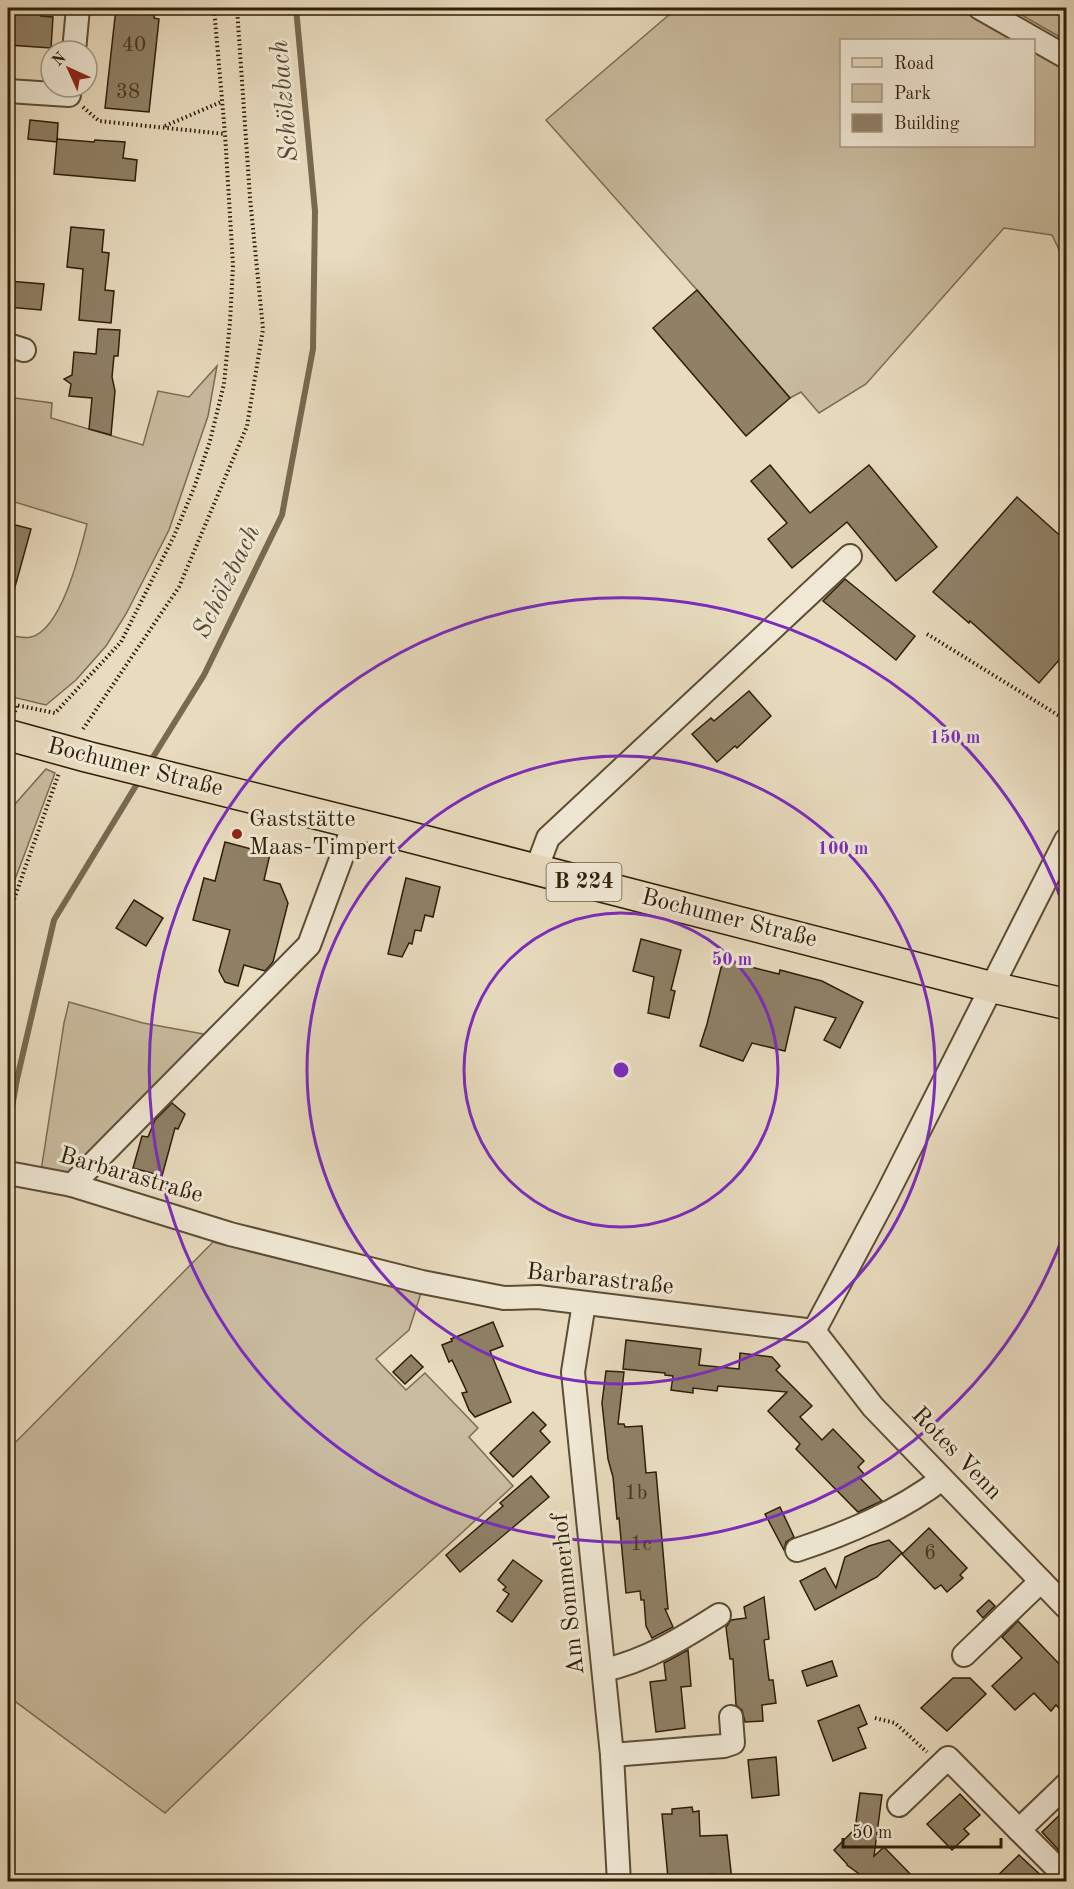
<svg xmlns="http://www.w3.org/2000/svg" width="1074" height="1889" font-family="'Old Standard TT',serif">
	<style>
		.green { fill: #c9bb9f; stroke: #7c6c53; stroke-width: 1.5 }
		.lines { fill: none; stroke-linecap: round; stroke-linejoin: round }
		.stream { stroke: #786950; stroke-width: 6 }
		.building { fill: #8f8066; stroke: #2f1e07; stroke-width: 1.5 }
		.minor-casing { stroke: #5d4d35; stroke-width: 26 }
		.major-casing { stroke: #2f1e07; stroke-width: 33 }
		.path { stroke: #2f1e07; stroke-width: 4; stroke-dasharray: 1.5 3; stroke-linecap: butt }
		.minor { stroke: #f0e8d5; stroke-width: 22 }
		.major { stroke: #e8dbbe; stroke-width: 30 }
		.ring { fill: none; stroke: #7b2cbf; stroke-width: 3 }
		.poi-dot { fill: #8f2418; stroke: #f0e8d5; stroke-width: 2 }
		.labels { text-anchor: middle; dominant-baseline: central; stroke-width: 6; stroke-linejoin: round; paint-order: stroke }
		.number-label { font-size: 21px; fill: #47361f }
		.shield { fill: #f0e8d5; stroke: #695b45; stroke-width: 1.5 }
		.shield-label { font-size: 22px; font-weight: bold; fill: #2f1e07 }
		.street-label { font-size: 24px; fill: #2f1e07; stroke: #f0e8d5 }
		.poi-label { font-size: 24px; fill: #2f1e07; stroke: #f0e8d5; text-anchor: start }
		.water-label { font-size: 26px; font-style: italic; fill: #5a4a31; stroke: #f0e8d5 }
		.centre { fill: #7b2cbf; stroke: #f0e8d5; stroke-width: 3 }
		.ring-label { font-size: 18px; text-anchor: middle; font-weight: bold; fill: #7b2cbf; stroke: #f0e8d5; stroke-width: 6; stroke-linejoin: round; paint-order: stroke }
	</style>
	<rect width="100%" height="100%" fill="#e8dbbe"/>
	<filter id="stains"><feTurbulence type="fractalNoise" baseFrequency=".00333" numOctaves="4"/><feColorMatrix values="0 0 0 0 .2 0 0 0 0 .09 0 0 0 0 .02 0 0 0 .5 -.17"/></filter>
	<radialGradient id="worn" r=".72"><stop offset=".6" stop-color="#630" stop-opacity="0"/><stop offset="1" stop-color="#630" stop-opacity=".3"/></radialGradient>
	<g class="green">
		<path d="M677 8H959L1018 40H842V146H1034V49L1066 69V264L1052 235 1004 228 866 384 819 413 801 392 790 398 697 290 546 120Z"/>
		<path d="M1009 8H1066V33L1060 37Z"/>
		<path d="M217 366 208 416 169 530 126 614 106 646 76 680 46 705 8 696V635C14 636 24 639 31 637 62 629 80 552 87 524L8 500V397L52 403 51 418 143 445 158 391 189 397Z"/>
		<path d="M46 769 55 773 8 898V812Z"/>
		<path d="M69 1002 143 1023 209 1035 72 1175 41 1171 64 1023Z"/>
		<path d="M213 1242 421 1293 409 1330 376 1359 406 1390 425 1373 478 1428 469 1437 513 1486 364 1622 165 1813 8 1696V1450Z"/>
	</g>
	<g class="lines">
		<g class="stream">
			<path d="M150 762 204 675 282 515 313 349 315 211 296 8"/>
			<path d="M8 1130 17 1079 54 920 140 779"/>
		</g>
	</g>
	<g class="building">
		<path d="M8 8H42L41 16 53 17 51 48 8 45Z"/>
		<path d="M116 8H155L154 18 159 19 149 112 105 108Z"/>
		<path d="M30 120 58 123 57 142 28 139Z"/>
		<path d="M57 139 94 142 95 140 125 142 123 158 137 160 135 181 54 174Z"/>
		<path d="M71 227 104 230 102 252 109 253 105 290 114 291 111 323 79 320 83 269 67 267Z"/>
		<path d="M8 281 44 284 41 310 8 307Z"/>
		<path d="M697 290 790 398 746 436 653 328Z"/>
		<path d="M98 329 120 330 118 356H114L112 377 115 391 111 435 89 429 92 398 69 396 71 384 64 379 72 375 74 352 96 354Z"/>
		<path d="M770 465 810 513 869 465 937 547 896 581 847 522 792 568 768 539 787 523 751 481Z"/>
		<path d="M1017 497 1066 541V652L1039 683 970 621 969 623 933 592Z"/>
		<path d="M8 523 31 529 13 594H8Z"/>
		<path d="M845 579 915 636 896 660 823 601Z"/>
		<path d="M749 691 771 716 737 748 735 746 717 762 692 734 711 718 714 721Z"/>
		<path d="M225 842 270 854 264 880 280 884 288 903 273 962 265 971 244 965 238 986 225 982 219 971 230 930 193 920 204 878 215 881Z"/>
		<path d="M406 878 440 887 433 917 425 915 421 931 415 930 412 944 409 943 402 957 388 954Z"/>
		<path d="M134 900 163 918 146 946 116 928Z"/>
		<path d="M641 939 681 950 671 990 675 991 669 1018 648 1013 654 977 633 971Z"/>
		<path d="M723 960 779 974 780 970 822 981 863 1002 840 1048 824 1040 836 1018 795 1007 785 1051 752 1043 743 1061 700 1046 707 1024Z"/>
		<path d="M172 1103 185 1114 178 1129 175 1128 162 1176 133 1168 142 1136 148 1137 155 1120Z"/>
		<path d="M493 1322 503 1346 490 1351 511 1402 475 1417 469 1410 462 1393 467 1392 452 1360 449 1362 442 1345 452 1341 451 1339Z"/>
		<path d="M626 1340 701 1349 699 1365 739 1369 740 1353 772 1357 780 1366 776 1370 812 1406 800 1417 822 1440 833 1429 864 1461 858 1467 864 1474 860 1478 882 1501 858 1512 796 1449 800 1444 768 1411 787 1392 718 1386 717 1391 693 1388V1393L671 1390 673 1376 665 1375V1373L623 1369Z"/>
		<path d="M411 1355 423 1367 405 1384 393 1372Z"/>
		<path d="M606 1371 624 1372 618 1424H624L625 1427 642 1426 646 1473 656 1472 668 1609H665L673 1627 652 1638 646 1626 644 1600H641L640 1591 626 1593 619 1518 617 1519 613 1477 608 1459 602 1403Z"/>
		<path d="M533 1412 546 1425 540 1431 550 1442 513 1477 490 1453Z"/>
		<path d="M531 1476 549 1497 460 1572 446 1555 503 1506 500 1503Z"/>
		<path d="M780 1507 794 1537 786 1542 784 1550 765 1514Z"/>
		<path d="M929 1528 967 1568 960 1575 963 1578 947 1592 941 1585 935 1589 902 1554Z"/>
		<path d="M889 1540 902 1553 877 1577 815 1610 800 1581 825 1568 836 1588 845 1557 869 1546Z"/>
		<path d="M513 1560 542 1581 512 1622 497 1611 509 1594 503 1590 506 1587 498 1580Z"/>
		<path d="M764 1597 769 1639 764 1640 769 1680H773L776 1703 762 1705 763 1721 745 1722 742 1710 736 1705 733 1659H730L726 1627 731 1620 746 1618 744 1607Z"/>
		<path d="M989 1600 995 1606 983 1618 977 1611Z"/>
		<path d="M1018 1621 1066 1671V1716L1056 1705 1051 1711 1034 1693 1015 1710 992 1686 1022 1658 1002 1637Z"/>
		<path d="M688 1650 691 1686 681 1687 685 1728 656 1732 650 1682 666 1680 664 1663Z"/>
		<path d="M832 1661 837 1676 807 1686 802 1671Z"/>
		<path d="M953 1678H970L986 1694 947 1731 921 1708Z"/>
		<path d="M859 1705 867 1724 858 1728 866 1748 833 1761 818 1721Z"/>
		<path d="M776 1757 779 1795 752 1798 748 1760Z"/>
		<path d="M860 1793 882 1795 874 1856 884 1847 917 1881H869L847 1865V1864L834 1850 855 1829Z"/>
		<path d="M960 1794 980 1815 964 1829 969 1834 952 1850 927 1824Z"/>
		<path d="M692 1807 693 1812 699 1811 700 1836 727 1835 732 1881H714V1874L668 1878 662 1814H672V1809Z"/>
		<path d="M1066 1809V1858L1042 1832Z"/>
		<path d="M1019 1855 1047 1881H992Z"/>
	</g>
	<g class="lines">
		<g class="minor-casing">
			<g id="minor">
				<path d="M980 8 1066 57"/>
				<path d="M74 51 78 8"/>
				<path d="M8 91 69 95 70 87"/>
				<path d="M8 345 24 350"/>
				<path d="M536 870 548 838 850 556"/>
				<path d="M8 1173 72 1185 230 1234 422 1282 504 1298 538 1297 814 1331"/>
				<path d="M72 1185 309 945 354 824"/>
				<path d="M584 1303 573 1372 612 1755 619 1882"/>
				<path d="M814 1331 887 1194 1066 840"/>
				<path d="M814 1331 873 1407 1066 1607"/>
				<path d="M797 1550C848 1533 898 1512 942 1479"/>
				<path d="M964 1655 1041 1581"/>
				<path d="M604 1670C646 1661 683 1638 719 1615"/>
				<path d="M612 1755 724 1746 733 1743 731 1717"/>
				<path d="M899 1805 948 1758 1019 1830 1066 1785"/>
				<path d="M1019 1830 1065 1876"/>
			</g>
		</g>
		<g class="major-casing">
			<path id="major" d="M8 735 88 757 398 834 991 987 1066 1004"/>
		</g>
		<g class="path">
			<path d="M83 107 99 121 225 134"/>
			<path d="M165 126 221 102"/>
			<path d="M927 634 1066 720"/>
			<path d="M8 702 16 705"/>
			<path d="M15 712 16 705 55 713 121 642 174 536 194 488 210 441 224 384 230 322 233 265 225 134 214 8"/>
			<path d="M83 729 179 587 247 426 263 329 250 198 237 8"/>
			<path d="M8 916 59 773"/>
			<path d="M875 1718 895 1723 927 1752"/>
		</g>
		<use href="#minor" class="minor"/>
		<use href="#major" class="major"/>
	</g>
	<g class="ring">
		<circle cx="621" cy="1070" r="157"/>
		<circle cx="621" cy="1070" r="314"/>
		<path d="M1066 1228A472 472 0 1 1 1066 912"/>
	</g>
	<circle class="poi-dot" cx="237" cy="834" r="6"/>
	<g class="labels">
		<g class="number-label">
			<text x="134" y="45">40</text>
			<text x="128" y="92">38</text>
			<text x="636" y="1493">1b</text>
			<text x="641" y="1544">1c</text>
			<text x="930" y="1553">6</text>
		</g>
		<rect class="shield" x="546.5" y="863" width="75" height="38" rx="4.5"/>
		<g class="shield-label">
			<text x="584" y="882">B 224</text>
		</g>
		<g class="street-label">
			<text transform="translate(135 768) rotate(14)">Bochumer Straße</text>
			<text transform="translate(729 919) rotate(14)">Bochumer Straße</text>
			<text transform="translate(131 1176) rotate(16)">Barbarastraße</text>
			<text transform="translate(600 1280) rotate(6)">Barbarastraße</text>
			<text transform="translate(956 1454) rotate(46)">Rotes Venn</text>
			<text transform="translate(569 1594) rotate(-96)">Am Sommerhof</text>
		</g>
		<g class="poi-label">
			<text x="249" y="820">Gaststätte<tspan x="249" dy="28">Maas-Timpert</tspan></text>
		</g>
		<g class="water-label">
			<text transform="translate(285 101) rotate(-95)">Schölzbach</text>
			<text transform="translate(227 582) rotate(-64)">Schölzbach</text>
		</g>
	</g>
	<circle cx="621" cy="1070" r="9" class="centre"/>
	<g class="ring-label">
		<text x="955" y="743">150 m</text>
		<text x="843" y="854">100 m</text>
		<text x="732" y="965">50 m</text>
	</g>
	<rect width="1074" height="1889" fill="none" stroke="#e8dbbe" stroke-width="30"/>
	<rect x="9" y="9" width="1056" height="1871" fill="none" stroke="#2f1e07" stroke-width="3"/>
	<rect x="15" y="15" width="1044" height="1859" fill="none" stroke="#2f1e07" stroke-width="1.5"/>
	<rect x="840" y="39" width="195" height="108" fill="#f0e8d5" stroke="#a39783" stroke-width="1.5"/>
	<rect x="852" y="58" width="30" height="9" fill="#e8dbbe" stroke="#a39783" stroke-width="1.5"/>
	<text x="894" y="69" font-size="18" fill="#2f1e07">Road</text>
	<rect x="852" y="84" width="30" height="18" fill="#c9bb9f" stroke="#a39783" stroke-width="1.5"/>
	<text x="894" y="99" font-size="18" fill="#2f1e07">Park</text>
	<rect x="852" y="114" width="30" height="18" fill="#8f8066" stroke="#a39783" stroke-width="1.5"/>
	<text x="894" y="129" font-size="18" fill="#2f1e07">Building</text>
	<g transform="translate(69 69) rotate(315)"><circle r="28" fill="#f0e8d5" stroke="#a39783" stroke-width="1.5"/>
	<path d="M0-4.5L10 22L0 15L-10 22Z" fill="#8f2418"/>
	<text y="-9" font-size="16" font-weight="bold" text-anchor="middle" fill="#2f1e07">N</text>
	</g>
	<path d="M843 1838v9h158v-9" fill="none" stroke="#2f1e07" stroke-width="3"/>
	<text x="852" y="1838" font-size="18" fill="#2f1e07" stroke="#f0e8d5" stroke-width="4.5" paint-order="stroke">50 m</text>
	<rect width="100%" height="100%" filter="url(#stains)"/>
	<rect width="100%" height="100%" fill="url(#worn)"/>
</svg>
